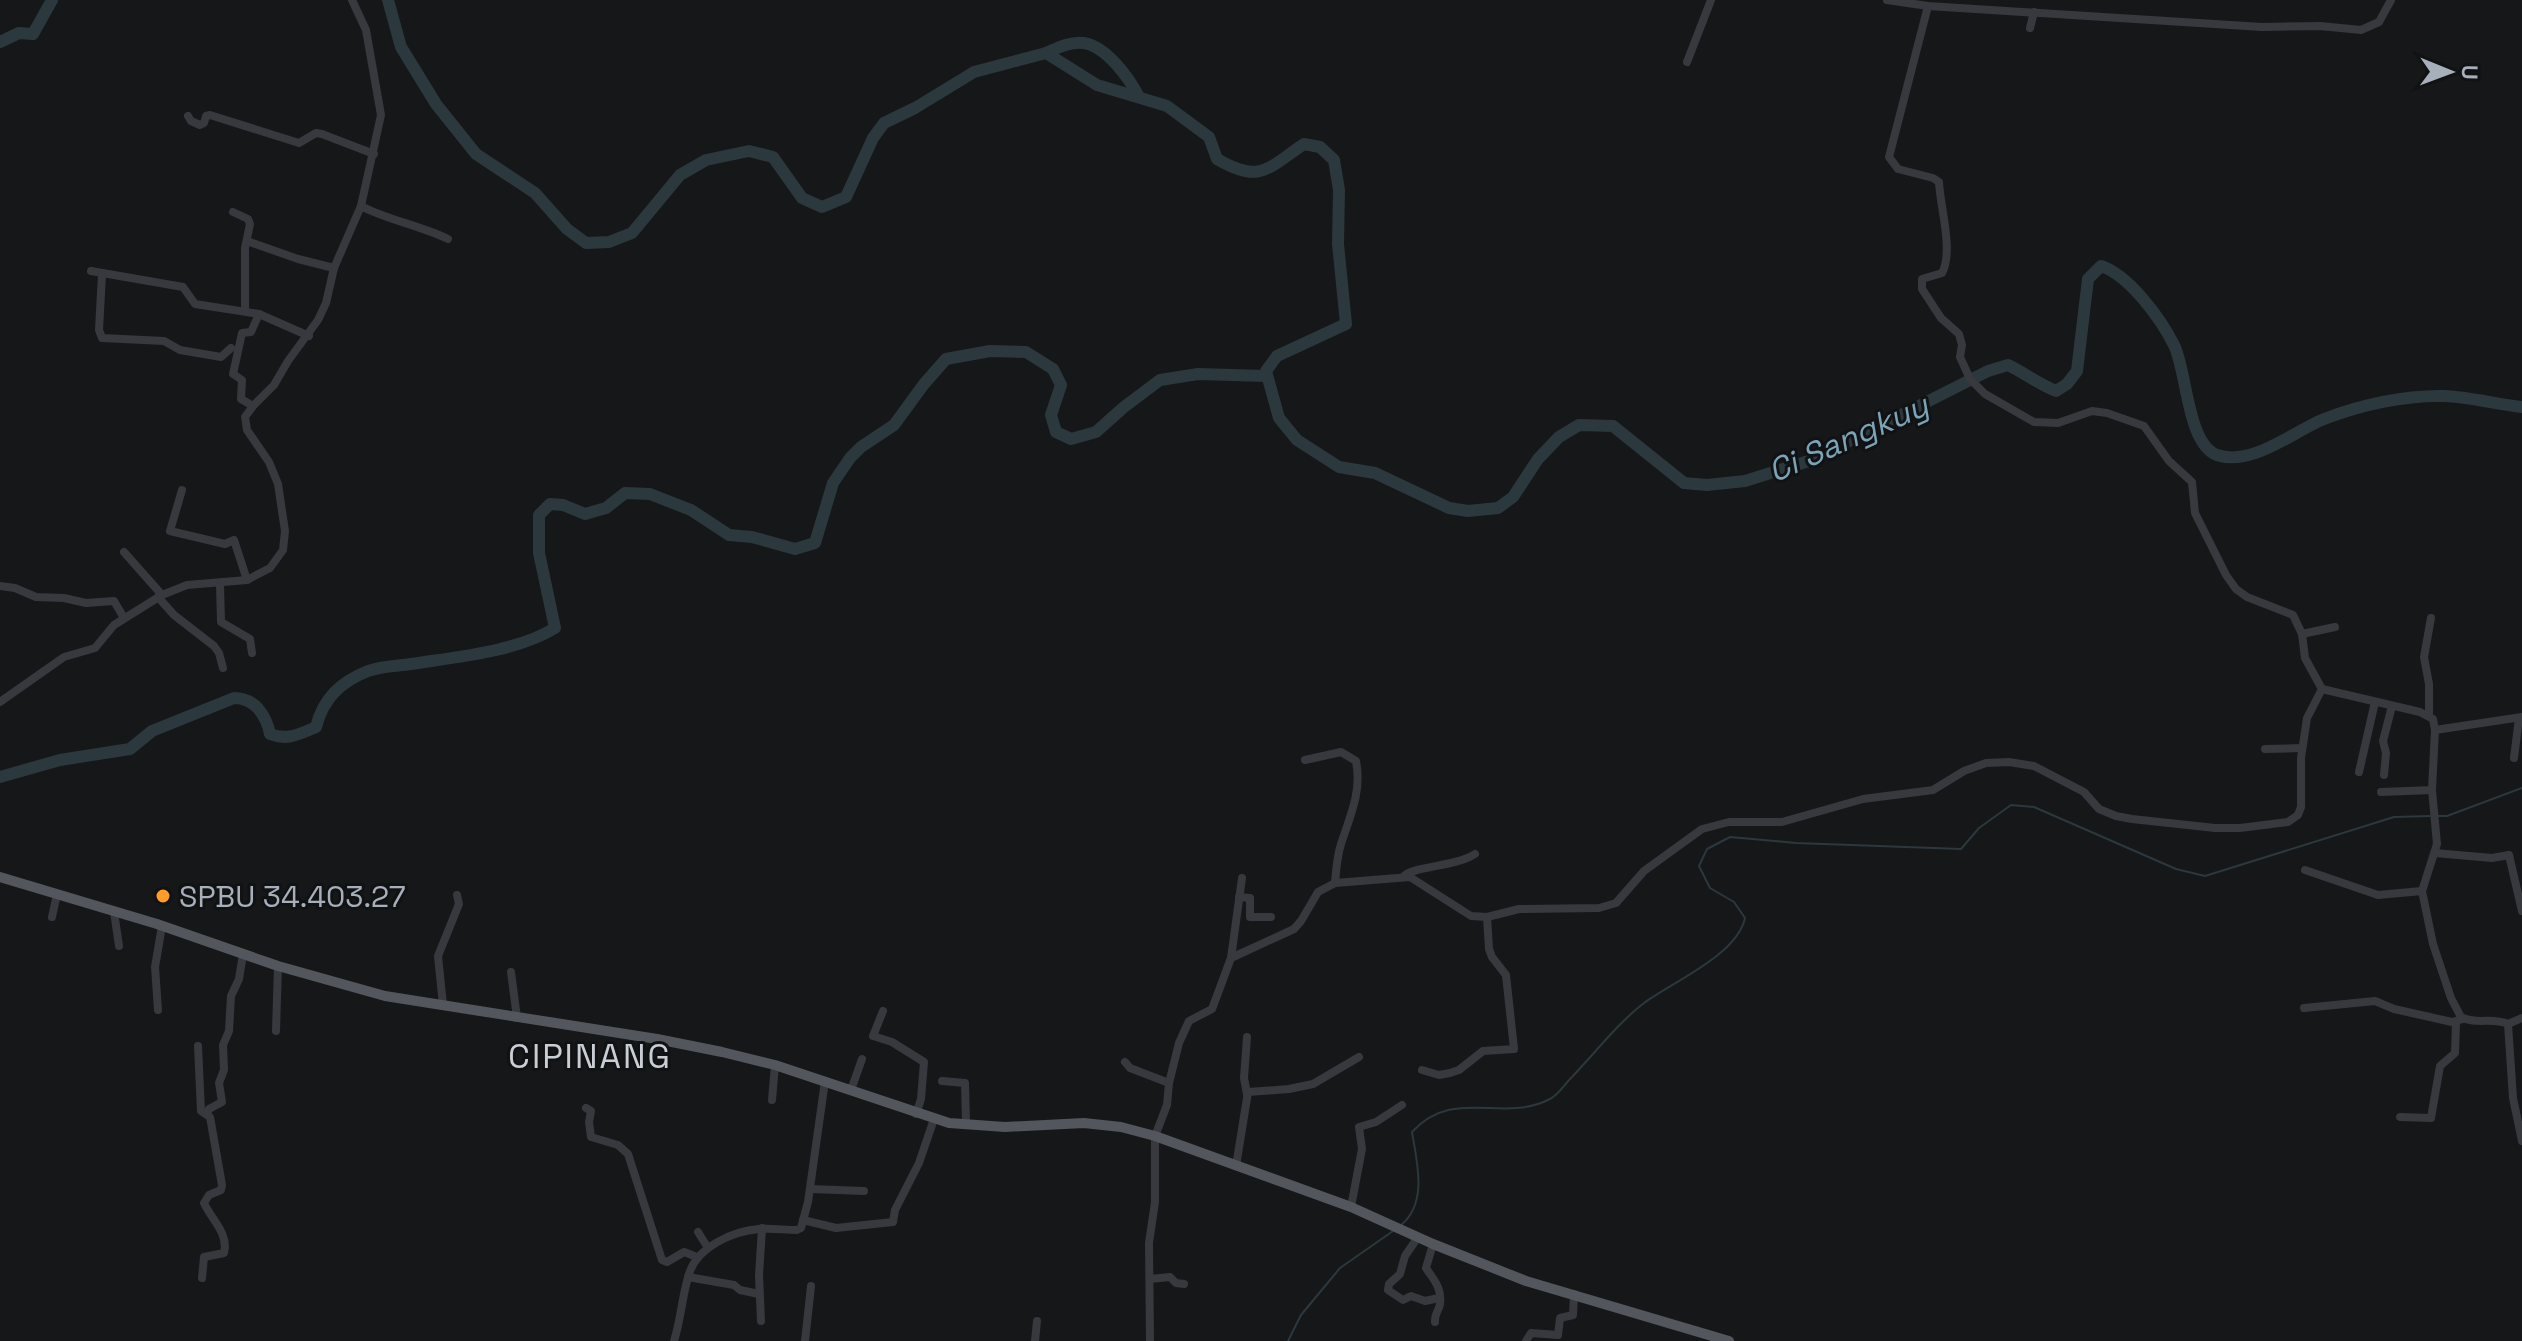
<svg xmlns="http://www.w3.org/2000/svg" width="2522" height="1341" font-family="'Space Grotesk',sans-serif">
	<style>
		.lines { fill: none; stroke-linecap: round; stroke-linejoin: round }
		.stream { stroke: #2b383e; stroke-width: 2 }
		.river { stroke: #2b383e; stroke-width: 12 }
		.minor { stroke: #37393e; stroke-width: 8 }
		.major { stroke: #53565d; stroke-width: 10 }
		.poi-dot { fill: #ff9d28; stroke: #111214; stroke-width: 3 }
		.labels { text-anchor: middle; dominant-baseline: central; stroke-width: 6; stroke-linejoin: round; paint-order: stroke }
		.poi-label { font-size: 30px; fill: #a7afba; stroke: #111214; text-anchor: start }
		.water-label { font-size: 32px; font-style: italic; fill: #7ca3b7; stroke: #111214 }
		.quarter-label { font-size: 34px; letter-spacing: 2px; fill: #c9ced5; stroke: #111214 }
	</style>
	<rect width="100%" height="100%" fill="#161719"/>
	<g class="lines">
		<g class="stream">
			<path d="M2436 816H2447L2522 788"/>
			<path d="M1401 1225C1428 1203 1417 1162 1412 1132 1454 1086 1502 1124 1550 1099 1558 1095 1565 1084 1571 1078 1594 1054 1619 1022 1644 1003 1674 981 1737 955 1745 918L1734 902 1710 888 1699 866 1707 849 1730 837 1796 843 1961 849 1979 828 2011 805 2034 807 2176 869 2205 876 2394 817 2430 816"/>
			<path d="M1288 1341 1301 1315 1340 1268 1393 1231"/>
		</g>
		<g class="river">
			<path d="M388 0 401 47 436 104 476 154 535 193 567 229 586 243 609 242 632 233 680 175 706 160 749 151 773 157 802 198 822 207 846 197 873 138 884 123 915 108 974 72 1046 53 1097 85 1167 106 1209 137 1217 159C1260 184 1267 169 1304 144L1320 147 1334 160 1339 190 1338 244 1346 324 1277 356 1266 371 1279 418 1297 440 1339 467 1375 473 1449 508 1468 511 1498 508 1513 497 1538 459 1559 437 1579 425 1613 426 1684 483 1707 485 1745 481 1812 460 1988 371 2008 365C2025 373 2038 384 2056 391L2067 384 2077 371 2088 279 2101 266C2129 275 2161 319 2174 345 2187 371 2187 444 2217 455 2252 467 2294 431 2324 419 2360 405 2405 395 2444 396 2469 397 2496 404 2522 407"/>
			<path d="M0 42 19 33 33 34 52 0"/>
			<path d="M1046 53C1057 48 1071 41 1084 43 1107 47 1129 78 1139 97"/>
			<path d="M0 777 60 760 130 749 152 731 234 698C255 698 266 715 270 734 287 741 300 734 316 727 323 699 340 682 368 671 381 666 397 666 411 664 456 657 516 652 555 628L539 553V515L550 504 563 505 585 514 606 508 625 493 650 494 691 510 729 535 752 537 795 549 815 543 833 483 850 458 861 447 894 425 924 384 946 359 990 351 1026 352 1053 369 1061 385 1051 415 1056 432 1071 439 1096 432 1124 407 1160 380 1198 374 1267 376"/>
		</g>
		<g class="minor">
			<path d="M1887 0 1928 6 2262 27 2320 26 2361 30 2379 22 2391 0"/>
			<path d="M1928 6 1889 157 1898 169 1933 178 1939 182C1940 207 1954 251 1942 273L1922 279V289L1941 318 1959 334 1962 345 1960 357 1970 379 1985 394 2034 422 2058 423 2092 411 2107 413 2144 426 2169 461 2192 482 2195 513 2226 575 2236 589 2247 597 2293 615 2302 634 2305 658 2322 689 2420 712 2433 719 2435 730 2432 790 2437 844 2422 891 2433 944 2451 998 2461 1017C2475 1025 2493 1017 2508 1024L2513 1098 2522 1141"/>
			<path d="M2030 28 2034 12"/>
			<path d="M1687 62 1711 0"/>
			<path d="M188 116 191 121 200 125 204 123 206 116 210 115 299 143 316 133 322 134 374 154"/>
			<path d="M361 206C387 220 419 225 448 239"/>
			<path d="M233 212 248 219 250 224 245 248V311"/>
			<path d="M247 241 298 259 334 268"/>
			<path d="M91 271 183 287 195 304 259 314 309 336"/>
			<path d="M102 274 99 330 102 338 164 341 180 350 221 357 231 348"/>
			<path d="M253 406 241 399 242 380 233 374 242 333 251 332 259 314"/>
			<path d="M182 490 170 531 225 544 234 540 247 580"/>
			<path d="M124 552 162 595"/>
			<path d="M220 584 221 622 250 639 252 653"/>
			<path d="M0 586 15 588 36 597 64 598 86 603 114 601 124 618"/>
			<path d="M158 597 174 615 214 646 219 653 223 668"/>
			<path d="M2302 634 2335 627"/>
			<path d="M0 702 64 657 95 648 114 625 162 595 187 585 247 580 270 568 283 550 285 531 278 484 269 462 247 430 245 417 253 406 274 385 288 361 318 320 326 303 334 268 361 206 381 115 366 30 352 0"/>
			<path d="M2429 715V684L2424 657 2431 618"/>
			<path d="M2435 730 2522 717"/>
			<path d="M2265 749 2302 748"/>
			<path d="M2514 758 2519 718"/>
			<path d="M1305 760 1341 752 1356 761C1362 792 1350 816 1341 844 1337 856 1336 870 1335 883"/>
			<path d="M2359 772 2375 702"/>
			<path d="M2384 775 2386 753 2383 741 2392 706"/>
			<path d="M2381 792 2432 790"/>
			<path d="M2435 853 2492 858 2509 855 2522 911"/>
			<path d="M2305 870 2378 895 2422 891"/>
			<path d="M1404 876C1413 866 1455 867 1475 854"/>
			<path d="M1239 897 1250 898V917H1271"/>
			<path d="M114 912 119 946"/>
			<path d="M52 917 57 894"/>
			<path d="M1231 958 1242 878"/>
			<path d="M511 972 517 1018"/>
			<path d="M443 1005 438 956 459 904 457 895"/>
			<path d="M2304 1008 2375 1001 2394 1009 2452 1022 2463 1019"/>
			<path d="M158 1010 155 967 162 926"/>
			<path d="M883 1011 873 1036 892 1042 924 1062 921 1099 916 1114"/>
			<path d="M2508 1024 2522 1018"/>
			<path d="M276 1031 278 966"/>
			<path d="M198 1046 201 1111 210 1117 222 1185 221 1190 209 1195 204 1203C211 1219 229 1233 224 1253L204 1257 202 1278"/>
			<path d="M1125 1062 1130 1068 1169 1083"/>
			<path d="M1422 1070 1439 1075 1450 1073 1459 1070 1483 1051 1514 1049 1506 975 1492 957 1489 949 1487 917"/>
			<path d="M942 1081 965 1083 966 1124"/>
			<path d="M851 1090 862 1059"/>
			<path d="M1247 1094 1244 1078 1247 1037"/>
			<path d="M772 1100 775 1065"/>
			<path d="M586 1108 591 1111 589 1122 591 1137 618 1145 628 1154 662 1260 667 1262 684 1252 697 1257"/>
			<path d="M207 1114 209 1109 222 1102 219 1083 224 1070 223 1045 229 1031 231 996 239 979 243 954"/>
			<path d="M2400 1117 2431 1118 2440 1066 2455 1053 2456 1022"/>
			<path d="M1236 1166 1248 1092 1289 1089 1313 1084 1359 1057"/>
			<path d="M810 1189 864 1191"/>
			<path d="M1351 1207 1362 1149 1359 1127 1376 1122 1402 1105"/>
			<path d="M803 1220 836 1228 893 1222 895 1210 919 1163 934 1119"/>
			<path d="M698 1232 708 1248"/>
			<path d="M1418 1237 1405 1256 1400 1274 1389 1284 1388 1290 1403 1300 1411 1296 1425 1301 1439 1298"/>
			<path d="M1433 1244 1426 1268C1434 1280 1442 1288 1440 1304 1439 1311 1434 1314 1435 1322"/>
			<path d="M688 1277 734 1285 740 1290 759 1294"/>
			<path d="M1150 1279 1170 1277 1176 1283 1184 1284"/>
			<path d="M761 1321 759 1275 762 1228"/>
			<path d="M674 1341C681 1319 682 1296 689 1274 697 1247 733 1231 759 1229 771 1228 785 1230 797 1230L801 1228 808 1202 825 1081"/>
			<path d="M805 1341 811 1286"/>
			<path d="M1035 1341 1037 1321"/>
			<path d="M1150 1341 1149 1243 1155 1202V1136L1167 1105 1169 1083 1179 1043 1189 1021 1212 1009 1231 958 1294 929 1301 921 1318 892 1335 883 1410 877 1471 916 1487 917 1519 909 1599 908 1616 903 1644 871 1702 829 1729 822H1782L1863 799 1933 790 1964 771 1986 763 2009 762 2034 766 2084 792 2099 809 2116 816 2132 819 2215 828H2240L2288 822 2298 815 2301 807V758L2307 718 2322 689"/>
			<path d="M1526 1341 1531 1333 1558 1335 1560 1318 1573 1315 1574 1294"/>
		</g>
		<path class="major" d="M0 877 157 924 278 966 385 996 657 1039 722 1052 775 1065 949 1123 1005 1127 1084 1123 1121 1127 1155 1136 1351 1207 1433 1244 1526 1281 1729 1341"/>
	</g>
	<circle class="poi-dot" cx="163" cy="896" r="8"/>
	<g class="labels">
		<g class="poi-label">
			<text x="179" y="896">SPBU 34.403.27</text>
		</g>
		<g class="water-label">
			<text transform="translate(1848 438) rotate(-24)">Ci Sangkuy</text>
		</g>
		<g class="quarter-label">
			<text x="590" y="1056">CIPINANG</text>
		</g>
	</g>
	<g transform="translate(2450 72) rotate(91)" stroke="#111214" stroke-width="6" paint-order="stroke">
	<path d="M0-6L14 30L0 20L-14 30Z" fill="#a7afba"/>
	<text y="-12" font-size="22" font-weight="bold" text-anchor="middle" fill="#a7afba">U</text>
	</g>
</svg>
